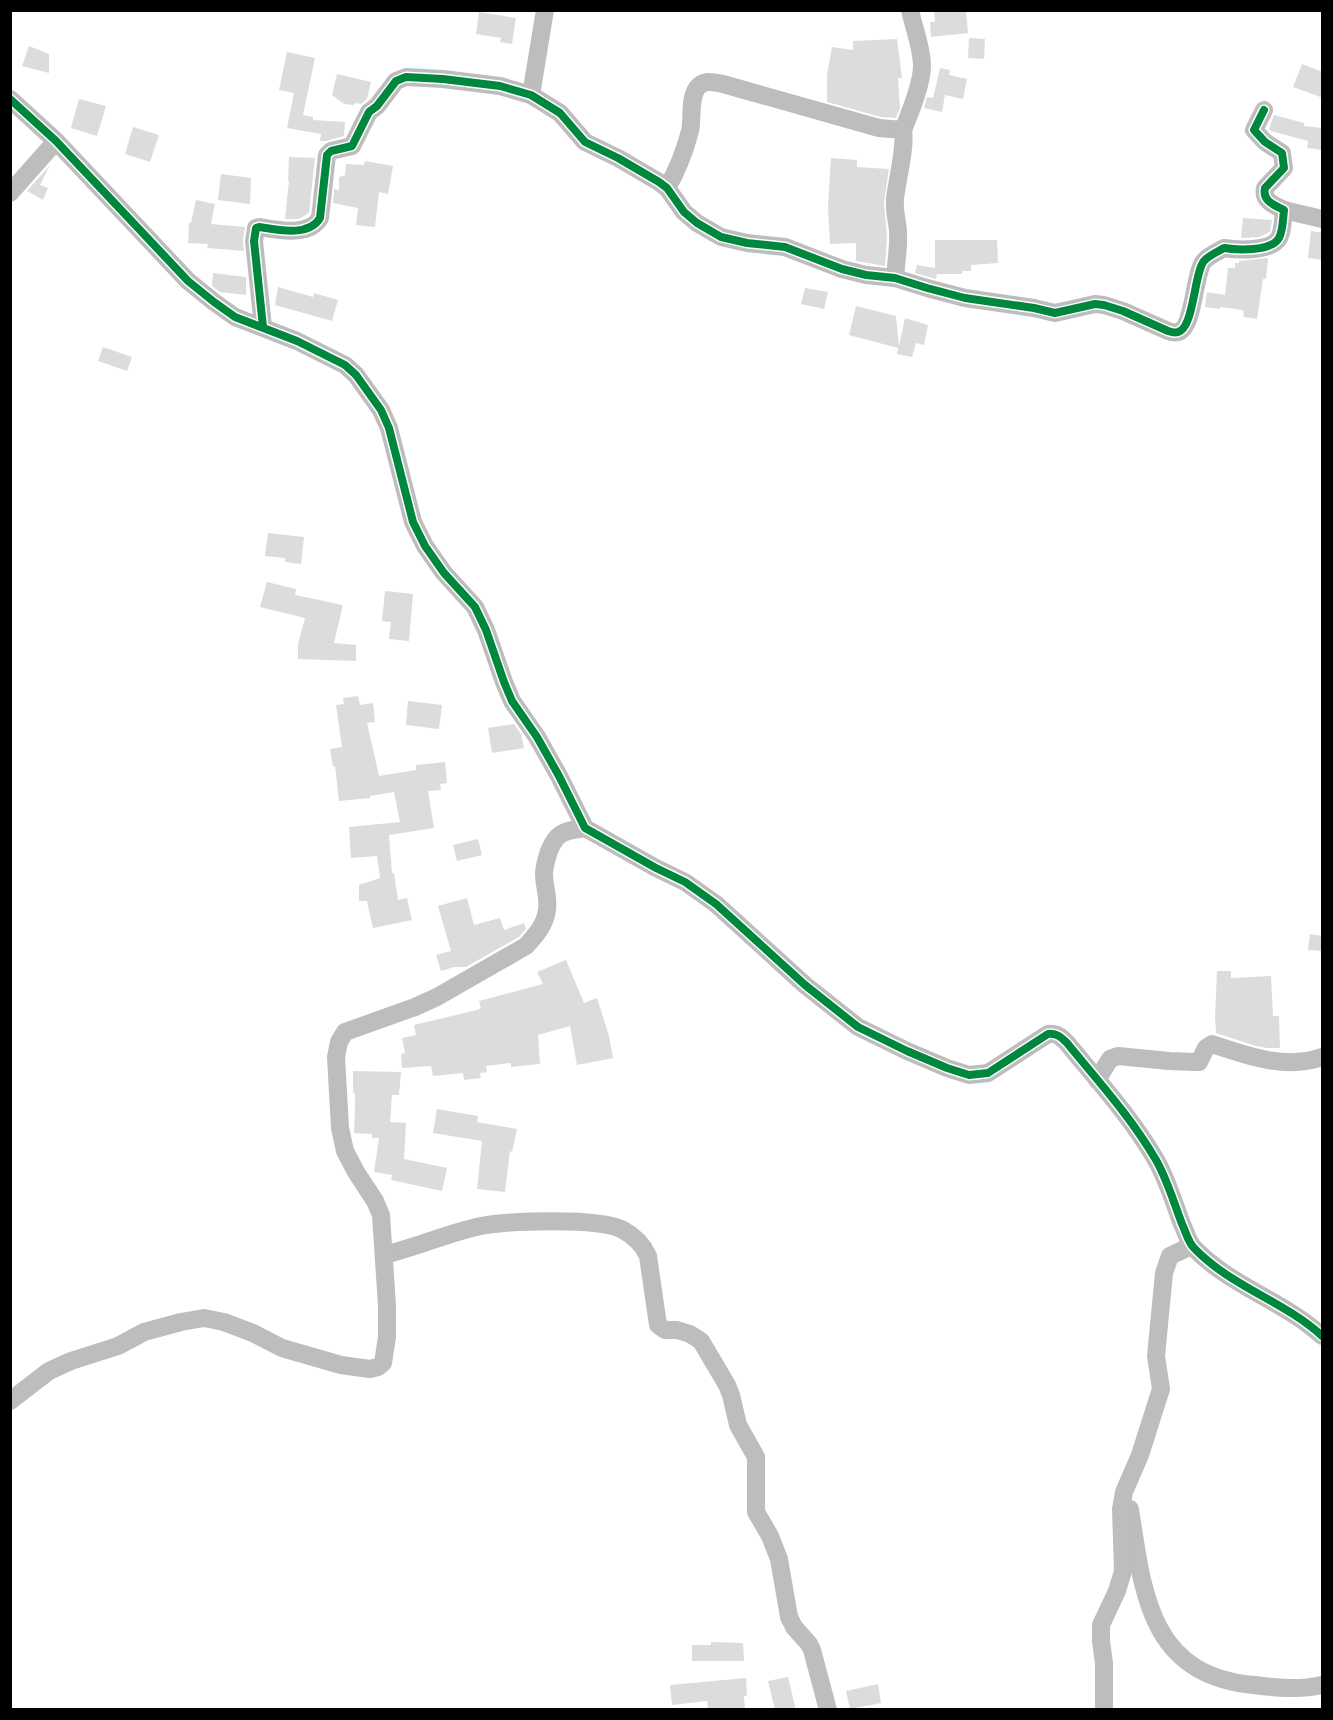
<svg xmlns="http://www.w3.org/2000/svg" width="1333" height="1720" font-family="Barlow,sans-serif">
	<style>
		.building { fill: #dcdcdc }
		.lines { fill: none; stroke-linecap: round; stroke-linejoin: round }
		.street { stroke: #bdbdbd; stroke-width: 18 }
		.cycleway-casing { stroke: #fff; stroke-width: 11 }
		.cycleway { stroke: #00873e; stroke-width: 8 }
	</style>
	<rect width="100%" height="100%" fill="#fff"/>
	<g class="building">
		<path d="M934 10H966L968 33 931 37 930 22H935Z"/>
		<path d="M479 12 516 18 512 44 500 42 501 38 476 34Z"/>
		<path d="M969 38 985 39 984 59 968 58Z"/>
		<path d="M897 39 902 78H898L900 108 896 118 881 117 827 102V75L832 47 853 50V41Z"/>
		<path d="M29 46 49 54V73L22 66Z"/>
		<path d="M287 52 315 58 303 115 313 117V120L345 122 344 136 326 141H320L321 134 287 128 294 93 279 90Z"/>
		<path d="M1302 64 1323 72V98L1293 87Z"/>
		<path d="M940 68 950 70 949 75 967 79 963 99 945 95 942 112 924 108 927 97 933 98Z"/>
		<path d="M337 74 371 82 367 99 361 104 356 103 353 105 344 104 332 95Z"/>
		<path d="M79 99 106 106 97 136 71 128Z"/>
		<path d="M1274 115 1304 123V126L1323 128V150L1307 148 1308 141 1271 131 1269 129Z"/>
		<path d="M133 127 159 135 150 162 125 154Z"/>
		<path d="M289 157 315 158 309 213 299 219H285L289 181H288Z"/>
		<path d="M831 158 857 160V167L889 169 884 203 887 237 885 266 856 261V243L830 244 828 206Z"/>
		<path d="M365 161 393 166 388 194 379 192 375 227 356 225 358 208 333 203 334 189 339 190V177L345 175 346 164 364 165Z"/>
		<path d="M50 165 40 185 48 188 43 200 27 191Z"/>
		<path d="M221 174 251 178 250 204 218 200Z"/>
		<path d="M196 200 215 204 211 224 245 227 243 240 244 251 207 248 208 244 188 243 189 223H191Z"/>
		<path d="M1243 218 1272 220 1270 232 1259 237 1241 238Z"/>
		<path d="M1311 231 1323 233V260L1308 258Z"/>
		<path d="M935 240H997L998 263 971 265V271H962V274H937L936 279 915 273 917 265 935 268Z"/>
		<path d="M1268 258 1266 279H1263L1257 319 1244 317 1243 310 1220 307V309L1205 307 1207 292 1225 295 1228 268H1235V263H1239V261Z"/>
		<path d="M213 273 246 277V295L220 292 212 286Z"/>
		<path d="M278 287 313 297 314 293 338 300 332 321 275 305Z"/>
		<path d="M805 288 828 292 824 309 801 304Z"/>
		<path d="M856 306 896 316 899 346 905 318 928 325 924 345 916 343 912 357 897 354 898 348 849 335Z"/>
		<path d="M103 347 132 357 127 371 98 361Z"/>
		<path d="M268 533 304 537 301 564 285 562V558L265 556Z"/>
		<path d="M267 582 296 589 295 595 343 605 334 643 356 645V661L298 659V644L305 618 260 607Z"/>
		<path d="M385 591 413 594 409 641 389 639 391 622 382 621Z"/>
		<path d="M358 696 360 705 373 703 375 722 367 723 379 776 416 770V765L445 762 447 783 440 784 441 790 428 791 434 828 389 835 392 873H394L398 900 407 898 412 920 373 928 367 901H359V885L380 878 377 856 351 858 349 827 400 822 394 792 370 796V798L339 801 335 766 333 767 330 749 342 747 336 705 344 704 343 698Z"/>
		<path d="M408 701 442 705 439 729 406 725Z"/>
		<path d="M514 724 521 734 524 748 492 753 488 728Z"/>
		<path d="M478 839 482 855 457 861 453 845Z"/>
		<path d="M467 898 474 925 500 918 504 930 524 923 526 929 519 937 466 967H454L441 971 436 955 451 951 438 906Z"/>
		<path d="M1310 934 1323 936V951L1308 950Z"/>
		<path d="M566 960 584 1003 597 998 609 1036 613 1058 577 1065 570 1026 538 1035 540 1064 511 1067V1063L486 1066 487 1072 480 1073 481 1078 464 1080 463 1073 433 1076 431 1066 402 1068 401 1054 405 1053 402 1038 416 1035 414 1025 477 1010 481 1008 479 1001 543 984 537 972Z"/>
		<path d="M1217 971H1231V978L1271 976 1273 1016H1279L1280 1048H1267L1256 1046 1216 1033 1215 1017Z"/>
		<path d="M353 1071 401 1072 399 1095H392L390 1122 406 1123 404 1159 447 1168 442 1191 391 1180 392 1175 374 1172 379 1138H372V1134L354 1133 355 1107V1093H353Z"/>
		<path d="M437 1109 478 1116 477 1122 517 1129 512 1152 510 1151 505 1192 477 1189 482 1141 433 1133Z"/>
		<path d="M711 1642 743 1643 744 1661H692V1645H711Z"/>
		<path d="M788 1677 796 1710H775L768 1681Z"/>
		<path d="M746 1678 747 1696H744L745 1710H708L707 1701 672 1705 670 1685Z"/>
		<path d="M878 1684 881 1703 850 1709 846 1691Z"/>
	</g>
	<g class="lines">
		<g class="street">
			<path d="M531 95 545 10"/>
			<path d="M10 99 56 141 188 281 214 302 235 317 297 341 345 365 356 375 381 410 389 428 413 522 425 546 444 573 475 607 486 630 504 682 512 701 537 737 559 776 585 828 656 868 685 882 716 904 805 985 858 1027 907 1051 947 1068 969 1075 988 1073 1048 1034C1057 1033 1061 1037 1067 1043 1098 1081 1131 1117 1156 1160 1167 1179 1174 1203 1182 1224 1186 1232 1188 1242 1194 1248 1230 1286 1284 1301 1322 1336"/>
			<path d="M667 188C677 171 685 150 690 131 693 118 689 99 697 88 704 79 713 82 723 84L879 128 903 130C910 113 922 84 922 66 922 47 914 29 910 10"/>
			<path d="M10 193 56 141"/>
			<path d="M1284 210 1322 219"/>
			<path d="M895 278C896 262 899 247 898 231 897 220 894 210 895 199 897 180 906 147 903 130"/>
			<path d="M263 327 254 241 256 228 259 227C278 230 309 237 320 218L327 155 331 151 352 146 369 112 377 106 396 81 406 77 443 79 500 86 531 95 560 113 585 142 618 158 659 182 667 188 684 212 697 223 721 237 747 243 785 247 842 269 866 275 895 278 927 288 965 298 1034 308 1055 313 1095 304 1104 305 1123 311 1168 331C1171 332 1175 333 1178 332 1194 328 1194 273 1204 261 1208 256 1217 252 1224 248 1237 250 1271 252 1279 238 1283 231 1283 218 1284 210 1274 205 1262 201 1265 188L1284 168 1282 153 1265 142 1254 130 1264 110"/>
			<path d="M1097 1080 1110 1059 1118 1056 1169 1061 1196 1062H1199L1206 1048 1212 1044C1248 1056 1286 1070 1322 1057"/>
			<path d="M384 1255C417 1247 448 1233 481 1226 509 1221 599 1217 623 1230 634 1236 643 1245 648 1256L658 1325 665 1330H677L690 1334 701 1341 727 1385 731 1395 738 1425 756 1457V1512L770 1536 779 1559 789 1617 794 1627 809 1644 812 1650 828 1710"/>
			<path d="M10 1401 49 1371 71 1361 118 1346 144 1332 181 1322 204 1318 224 1322 253 1333 282 1348 341 1365 370 1369 378 1367 383 1363 387 1337V1306L381 1215 375 1201 356 1172 345 1151 340 1128 336 1057 339 1042 345 1032 415 1007 437 997 526 946C536 935 545 925 547 910 549 898 544 886 544 874 544 866 547 858 549 851 557 831 565 831 585 828"/>
			<path d="M1130 1509C1143 1594 1150 1676 1254 1685 1277 1688 1299 1690 1322 1685"/>
			<path d="M1104 1710V1663L1101 1641V1625L1117 1591 1123 1571 1121 1509 1124 1492 1140 1455 1161 1389 1156 1356 1164 1273 1170 1256 1191 1246"/>
		</g>
		<g class="cycleway-casing">
			<g id="cycleway">
				<path d="M10 99 56 141 188 281 214 302 235 317 297 341 345 365 356 375 381 410 389 428 413 522 425 546 444 573 475 607 486 630 504 682 512 701 537 737 559 776 585 828 656 868 685 882 716 904 805 985 858 1027 907 1051 947 1068 969 1075 988 1073 1048 1034C1057 1033 1061 1037 1067 1043 1098 1081 1131 1117 1156 1160 1167 1179 1174 1203 1182 1224 1186 1232 1188 1242 1194 1248 1230 1286 1284 1301 1322 1336"/>
				<path d="M263 327 254 241 256 228 259 227C278 230 309 237 320 218L327 155 331 151 352 146 369 112 377 106 396 81 406 77 443 79 500 86 531 95 560 113 585 142 618 158 659 182 667 188 684 212 697 223 721 237 747 243 785 247 842 269 866 275 895 278 927 288 965 298 1034 308 1055 313 1095 304 1104 305 1123 311 1168 331C1171 332 1175 333 1178 332 1194 328 1194 273 1204 261 1208 256 1217 252 1224 248 1237 250 1271 252 1279 238 1283 231 1283 218 1284 210 1274 205 1262 201 1265 188L1284 168 1282 153 1265 142 1254 130 1264 110"/>
			</g>
		</g>
		<use href="#cycleway" class="cycleway"/>
	</g>
	<rect width="1333" height="1720" fill="none" stroke="#000000" stroke-width="24"/>
</svg>
